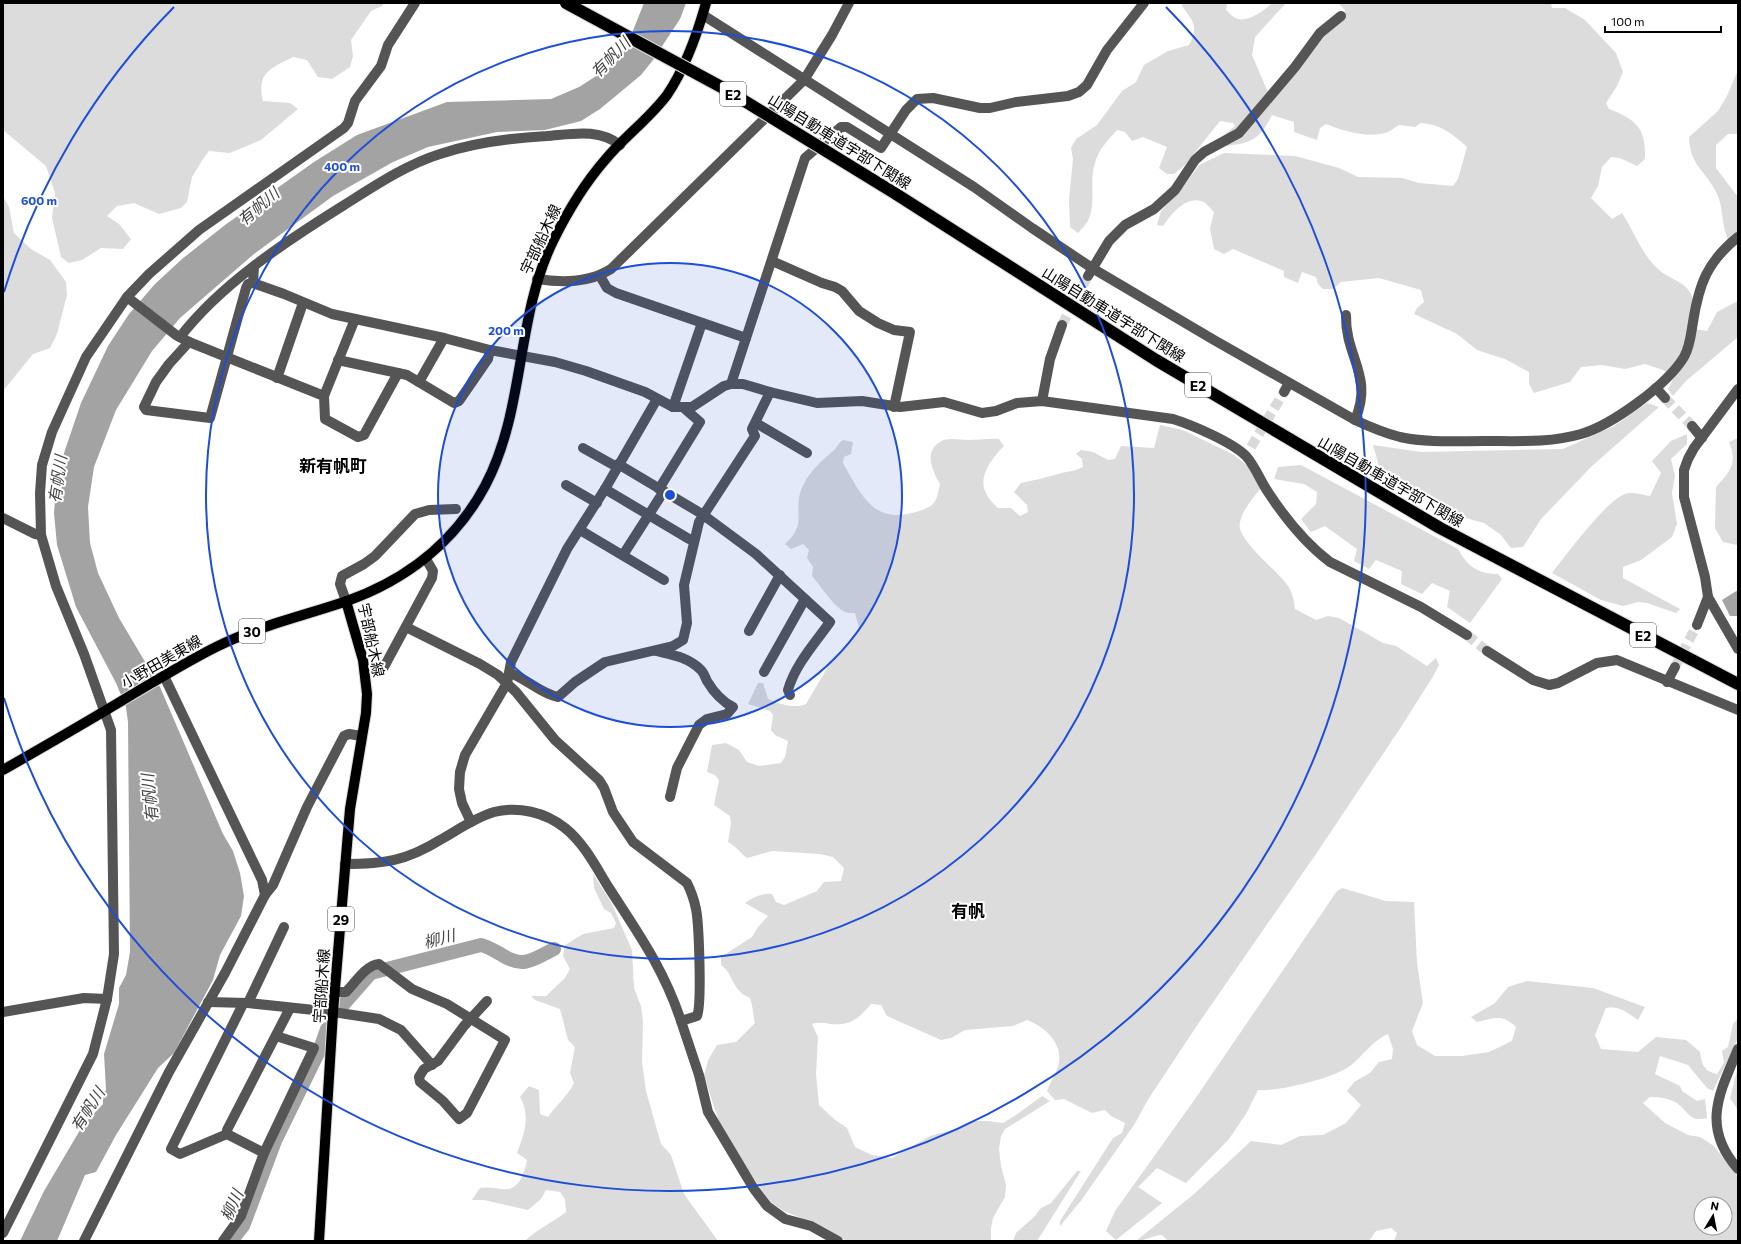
<svg xmlns="http://www.w3.org/2000/svg" width="1741" height="1244" font-family="Commissioner,'Noto Sans JP',sans-serif">
	<style>
		.green { fill: #dcdcdc; fill-rule: evenodd }
		.water { fill: #a3a3a3 }
		.lines { fill: none; stroke-linecap: round; stroke-linejoin: round }
		.river { stroke: #a3a3a3; stroke-width: 14 }
		.minor-tunnel { stroke: #d9d9d9; stroke-width: 10; stroke-dasharray: 10 5; stroke-linecap: butt }
		.major-casing { stroke: #dbdbdb; stroke-width: 12 }
		.highway-casing { stroke: #dbdbdb; stroke-width: 14 }
		.minor { stroke: #555; stroke-width: 10 }
		.major { stroke: #000; stroke-width: 10 }
		.highway { stroke: #000; stroke-width: 12 }
		.highway-bridge-casing { stroke: #dbdbdb; stroke-width: 14; stroke-linecap: butt }
		.highway-bridge { stroke: #000; stroke-width: 12 }
		.ring { fill: none; stroke: #1d4ed8; stroke-width: 2 }
		.labels { text-anchor: middle; dominant-baseline: central; stroke-width: 4; stroke-linejoin: round; paint-order: stroke }
		.shield { fill: #fff; stroke: #4c4c4c; stroke-width: 1 }
		.shield-label { font-size: 14px; font-weight: bold; fill: #000 }
		.street-label { font-size: 15px; fill: #000; stroke: #fff }
		.water-label { font-size: 16px; font-style: italic; fill: #444; stroke: #fff }
		.quarter-label { font-size: 17px; font-weight: bold; fill: #000; stroke: #fff }
		.centre { fill: #1d4ed8; stroke: #fff; stroke-width: 2 }
		.ring-label { font-size: 12px; text-anchor: middle; font-weight: bold; fill: #1d4ed8; stroke: #fff; stroke-width: 4; stroke-linejoin: round; paint-order: stroke }
	</style>
	<rect width="100%" height="100%" fill="#fff"/>
	<g class="green">
		<path d="M3 3H384L382 6 371 11 351 40 353 56 350 67 332 79 318 77 307 60 293 57C271 68 256 73 263 101L290 103 298 109 261 140 230 153 209 151 203 159 192 177 187 202 181 208 159 214 134 203 117 206 107 216 119 224 131 239 123 249 101 248 82 260 69 263 61 257 52 218 55 193 46 166 3 130Z"/>
		<path d="M1182 3H1227L1226 10C1229 12 1232 17 1236 18 1246 24 1265 10 1272 3H1286L1255 37 1252 55 1267 90 1278 93 1322 37 1343 21 1345 10 1338 3H1551L1552 8H1565L1585 20 1616 53 1623 72 1617 86 1606 103 1609 109C1637 120 1646 128 1645 159L1637 166 1620 158 1611 157 1602 167 1598 186 1591 198 1612 219 1622 213C1634 231 1641 253 1657 268 1666 278 1685 281 1691 294 1696 304 1690 318 1688 328L1707 331 1717 312 1738 301V337L1686 381 1673 396 1668 389 1674 377 1663 370 1645 364 1625 369 1602 365 1581 367 1570 382 1534 393 1529 384V372L1505 359 1477 350 1457 334 1414 314 1417 308 1424 302 1421 290 1379 278 1341 282 1333 289H1323L1318 284 1316 277 1302 272 1298 283 1284 277V271L1233 249 1224 254 1214 249 1210 229 1214 212C1210 208 1206 202 1201 201 1186 196 1171 214 1163 226L1157 225 1161 211 1184 186 1199 165 1224 153 1295 156 1339 168 1358 177 1402 178 1419 183 1453 186 1458 179 1467 147C1453 134 1440 124 1421 123L1415 127 1399 125C1395 127 1390 132 1385 133 1367 138 1343 131 1326 124L1320 128 1317 140 1294 132V122L1272 115C1259 140 1252 143 1225 146L1224 135 1235 126 1233 123 1220 121 1185 165 1174 174H1167L1159 168 1167 147 1143 137 1132 141 1125 132 1117 130C1108 140 1098 150 1095 163 1089 181 1096 203 1089 218 1087 224 1082 228 1078 233L1070 227 1069 200 1073 159 1071 148 1076 139 1097 125 1122 91 1136 82 1144 65 1168 51 1189 45C1199 26 1193 21 1182 6Z"/>
		<path d="M1738 70V134H1728L1716 145V168L1738 197V243L1733 246C1720 232 1725 211 1717 194 1706 170 1690 167 1689 137L1718 111 1727 96Z"/>
		<path d="M3 196 9 207 14 233 31 249 50 260 66 282 67 295 57 334 50 348 33 354 3 391Z"/>
		<path d="M1647 403 1659 407 1592 466 1541 519 1523 547 1511 548 1501 535 1484 523 1451 514 1380 470 1373 445 1421 452 1563 449 1614 426Z"/>
		<path d="M1160 425 1183 430 1234 455 1250 468 1261 488C1253 498 1243 509 1240 522 1235 540 1281 572 1290 589 1293 595 1294 602 1295 609L1316 620 1328 616 1339 618 1383 643 1396 646 1427 666 1436 658 1439 665 1432 678 1401 727 1318 851 1198 1024 1149 1098 1134 1125 1080 1202 1060 1226V1221L1113 1138 1122 1133 1125 1123 1111 1116 1105 1110 1092 1113 1064 1099 1055 1100 1047 1091C1050 1082 1058 1071 1059 1062 1062 1041 1043 1026 1027 1020L1013 1026 965 1030 951 1038 941 1040 887 1016 881 1005 871 1004C859 1018 851 1026 831 1024 824 1023 819 1022 812 1024L818 1037 816 1074 819 1105 834 1119 847 1128 855 1147 872 1155 892 1158 930 1136 952 1130 971 1121H988L1003 1123 1016 1115 1042 1096 1050 1101 1005 1129 1001 1136 999 1149 1001 1166 1006 1185 1005 1197 993 1218 991 1228V1241H847L813 1223 784 1211 769 1201 722 1131 704 1076 708 1060 717 1045 736 1042 755 1023C753 1015 753 1006 750 998 730 989 735 975 721 965V957L752 937 758 927 768 916 745 903C753 897 762 893 772 894L776 902 784 905 817 891 824 882 841 881 844 868 833 857 820 854 772 851 747 858C740 853 736 846 728 842L731 824 730 816 714 805 719 780 715 775 707 772 712 745 726 743 739 750 747 762 759 766 781 763 785 757 788 741 775 735 771 730 773 715 770 711 748 704 758 683H763L768 699C778 704 796 709 806 704L829 665 851 641 859 628 855 613C852 613 848 613 845 612 834 607 820 585 812 576L813 567 807 558 809 550 803 544 791 549 785 544C808 523 793 513 801 490 807 474 821 461 833 451 837 448 838 443 843 440L853 442 851 454 844 457 843 463C861 494 873 525 916 512 935 506 936 504 940 484 933 472 923 452 940 442 947 437 959 440 968 440 978 440 988 438 999 439L1004 446C993 457 977 477 986 493 988 499 994 504 998 508H1011L1020 516 1028 512 1027 505 1014 492 1021 483C1035 480 1048 477 1062 473 1070 471 1075 471 1083 467L1082 459 1076 454 1081 450 1093 452 1108 460 1115 459 1121 446 1154 448Z"/>
		<path d="M1687 434V444L1671 459 1675 476 1672 493 1677 524 1672 537 1641 560 1623 567V578L1680 609 1676 613 1647 603 1638 602 1623 606 1601 600 1552 573C1566 555 1606 501 1625 494 1632 491 1643 495 1650 496L1661 473 1652 461 1671 441Z"/>
		<path d="M1738 438V546L1737 545 1723 542 1715 528 1716 487C1730 472 1738 463 1729 442Z"/>
		<path d="M1301 465 1458 549C1467 566 1478 574 1498 574L1502 579 1470 623 1447 607 1450 591 1432 583 1422 594 1401 584 1402 571 1376 560 1369 569 1354 561 1357 549 1325 526 1311 532 1301 519 1316 504 1317 492 1304 484 1274 479 1278 467Z"/>
		<path d="M593 874 611 902 632 950 634 988 641 1006 643 1021 642 1062 646 1091 661 1144 671 1155 684 1194 718 1241H525C537 1229 552 1223 566 1212L565 1199 560 1192 546 1190 541 1199 528 1210 484 1200H472L480 1188C491 1186 500 1190 509 1189 521 1186 525 1170 527 1160L517 1153C524 1134 531 1116 520 1097L529 1086 539 1090 540 1114 548 1117C556 1105 568 1096 574 1083L570 1073 575 1047 568 1040 560 1009 535 1000 531 996H546L565 978 570 969 563 956 565 945 583 934 614 928 616 923 611 913 604 909 594 888Z"/>
		<path d="M1342 888 1386 901 1414 902 1417 963 1423 1003 1412 1031 1417 1045 1435 1056H1462L1489 1052 1512 1041 1516 1027C1502 1014 1495 1018 1477 1022L1471 1017 1495 1003 1508 987 1527 981 1593 988 1645 1007 1638 1020C1628 1013 1618 1005 1606 1008L1595 1035 1601 1049 1638 1052 1656 1037 1686 1040 1700 1052C1702 1065 1704 1071 1717 1074L1724 1063 1722 1051 1728 1047 1733 1024 1738 1018V1038L1713 1091 1707 1088 1688 1065 1660 1056 1655 1074 1680 1086 1682 1091 1697 1101 1705 1099 1707 1118C1688 1123 1689 1110 1675 1102 1667 1098 1659 1097 1650 1097L1643 1103 1665 1123 1688 1135 1700 1137 1714 1146 1738 1177V1241H1394L1397 1233 1391 1228 1376 1231 1369 1241H1168L1162 1235C1152 1235 1146 1241 1136 1241L1194 1194 1251 1141 1281 1145 1300 1136 1323 1135 1346 1123 1361 1105 1347 1091 1354 1082 1370 1073 1379 1062 1392 1059 1393 1049 1388 1034C1372 1041 1363 1056 1350 1066 1334 1078 1278 1092 1258 1090L1246 1114 1229 1139 1186 1183 1157 1168 1138 1187 1162 1203 1116 1240 1106 1231 1115 1211 1195 1099 1337 891ZM1701 1204H1725V1228H1701Z"/>
		<path d="M1738 1067V1110L1730 1098Z"/>
		<path d="M1077 1171H1081L1037 1241H1013L1016 1233 1035 1216 1041 1208 1051 1203Z"/>
	</g>
	<g class="water">
		<path d="M644 3H686L680 19 653 60 641 75 600 109 581 121 545 130 497 132 428 147 393 162 333 196 254 254 180 318 152 351 116 410 94 467 88 507 90 543 98 573 119 618 160 687 223 834 233 851 240 873 244 896 241 916 220 955 213 980 174 1053 158 1068 116 1135 96 1172 85 1175 57 1241H20L44 1191 83 1125 103 1104V1094L106 1090 104 1054 119 1004V988L126 975 130 952 128 722 126 707 116 683 76 607 57 545 54 513 56 487 63 456 81 403 108 346 129 314 155 284 182 259 225 225 314 162 357 135 447 102 551 99 579 87 615 64 626 48Z"/>
		<path d="M1738 590V616H1730L1722 600Z"/>
	</g>
	<g class="lines">
		<g class="river">
			<path d="M342 1006 371 973 481 945C489 947 495 951 502 955 524 969 534 959 554 949"/>
			<path d="M231 1241 243 1226 275 1141 320 1049 327 1029"/>
		</g>
		<g class="minor-tunnel">
			<path d="M1062 325 1088 276"/>
			<path d="M1665 398 1692 426"/>
			<path d="M1251 447 1284 392"/>
			<path d="M1467 635 1487 651"/>
			<path d="M1675 667 1697 625"/>
		</g>
		<g class="major-casing">
			<g id="major">
				<path d="M3 770C45 746 87 722 128 697 157 680 186 662 216 647 258 626 303 616 347 601 406 580 455 542 485 486 526 409 515 317 554 239 568 211 585 183 605 160 624 137 649 119 667 95 686 67 697 35 706 3"/>
				<path d="M319 1241 333 1012 350 809 366 713 367 694 363 660 346 601"/>
			</g>
		</g>
		<g class="highway-casing">
			<path id="highway" d="M896 194 1156 360 1440 528 1738 684"/>
		</g>
		<g class="minor">
			<path d="M703 15 974 187 1032 228 1092 268 1214 340 1355 420C1370 427 1384 433 1400 437 1427 443 1457 441 1484 441 1517 441 1550 443 1581 434 1612 425 1667 385 1684 357 1690 347 1691 334 1693 322 1699 284 1707 262 1738 237"/>
			<path d="M772 261 822 283 835 287 842 291 859 311 878 323 894 330 910 332 894 407"/>
			<path d="M254 267 253 283 284 294 332 314 444 338 490 350 555 362 586 371 645 392 673 407H692L724 386 731 384H743L770 392 817 403 862 401 900 407 944 402 982 413 996 411 1017 403 1042 401 1173 419C1192 425 1232 442 1246 456 1255 466 1260 480 1268 492 1285 518 1305 543 1330 562L1421 607 1467 635"/>
			<path d="M600 276 607 288 616 293 746 338"/>
			<path d="M1088 276 1109 241 1125 225 1154 209 1175 190 1195 160 1204 152 1239 133 1295 67 1320 33 1341 16"/>
			<path d="M537 279C563 283 589 283 611 269L804 80 832 35 849 3"/>
			<path d="M127 297 176 335 189 342 324 396 325 419 358 437 364 435 398 373"/>
			<path d="M1346 315C1345 357 1374 376 1355 420"/>
			<path d="M180 337C221 284 285 242 341 207 373 187 405 165 440 154 475 142 511 138 547 136 572 134 599 128 620 145"/>
			<path d="M189 342 169 364 156 382 144 407 146 410 210 418 246 288 248 284 253 283"/>
			<path d="M338 360 407 375 454 403 459 401 488 359 490 350"/>
			<path d="M277 378 303 303"/>
			<path d="M419 382 444 338"/>
			<path d="M731 384 805 158 841 127H847L881 148 906 110 917 99 933 98 980 108H990L1016 102 1068 96 1079 92 1087 85 1107 50 1144 3"/>
			<path d="M1656 388 1665 398"/>
			<path d="M1284 392 1289 383"/>
			<path d="M324 396 355 319"/>
			<path d="M1042 401 1050 359 1062 325"/>
			<path d="M673 407 702 323"/>
			<path d="M756 423 807 453"/>
			<path d="M1692 426 1702 438"/>
			<path d="M583 448 617 467"/>
			<path d="M618 464 702 514 756 554 830 622C815 643 795 665 788 690L790 695"/>
			<path d="M566 485 597 503"/>
			<path d="M605 489 689 539"/>
			<path d="M659 489 700 422 685 409"/>
			<path d="M3 518 35 534 41 535"/>
			<path d="M580 530 664 580"/>
			<path d="M623 555 664 491"/>
			<path d="M1708 597 1738 649"/>
			<path d="M346 601 340 584 342 576 364 564 375 556 415 514 429 510 456 509"/>
			<path d="M1697 625 1708 597 1705 577 1684 497V470L1688 459 1694 448 1738 389"/>
			<path d="M406 627 480 664 498 675 516 692 555 740 599 780 604 788 613 812 633 842 687 883C691 891 694 899 696 909 699 924 702 1005 697 1016L681 1021 699 1075 708 1112 754 1189 767 1206 785 1219 811 1226 838 1241"/>
			<path d="M749 631 780 575"/>
			<path d="M656 651C673 655 688 657 701 670 704 673 705 677 707 681 713 691 723 702 733 707L727 714 707 719 699 725 677 768 670 797"/>
			<path d="M1487 651 1533 680 1549 685 1558 683 1597 663 1617 660 1738 710"/>
			<path d="M384 667 432 578 433 571 426 559"/>
			<path d="M764 672 805 599"/>
			<path d="M510 673C527 679 541 694 558 697L575 682 605 662 673 646 683 640 687 623 684 585 699 522 755 436 752 429 770 392"/>
			<path d="M164 676 234 822 262 880 265 895"/>
			<path d="M1667 682 1675 667"/>
			<path d="M471 822 462 803 459 789 460 772 465 755 507 683 511 662 567 549 605 489 657 399"/>
			<path d="M345 864C384 864 406 861 440 840 458 830 474 818 494 812 518 806 545 812 565 828 584 843 596 867 609 888 638 933 664 969 681 1021"/>
			<path d="M335 992H346C355 983 366 965 379 964L412 989 447 1004 505 1040 467 1113 459 1119 443 1101 420 1082 419 1077 424 1069 438 1061 464 1026 487 1001"/>
			<path d="M208 1002 248 1003 333 1012 379 1019 401 1030 432 1065"/>
			<path d="M248 1003 284 927"/>
			<path d="M3 1012 84 998 107 999"/>
			<path d="M1738 1049C1719 1094 1701 1127 1738 1169"/>
			<path d="M227 1134 180 1154 171 1149 243 1004"/>
			<path d="M264 1153 227 1134V1130L290 1008"/>
			<path d="M3 1233 93 1054 107 999 114 954 111 730 84 654 56 586 41 535 40 493 42 465 52 432 86 357 127 297 149 274 199 230 344 128 348 123 355 101 381 66 388 45 415 3"/>
			<path d="M84 1241 169 1072 225 973 265 895 273 885 307 807 344 736 349 734 362 736"/>
			<path d="M223 1241 241 1216 264 1153 314 1048 276 1036"/>
		</g>
		<use href="#major" class="major"/>
		<use href="#highway" class="highway"/>
		<g class="highway-bridge-casing">
			<path id="highway-bridge" d="M566 3 725 89 896 194"/>
		</g>
		<use href="#highway-bridge" class="highway-bridge"/>
	</g>
	<circle cx="670" cy="495" r="232" fill="#1d4ed8" fill-opacity=".12"/>
	<g class="ring">
		<circle cx="670" cy="495" r="232"/>
		<circle cx="670" cy="495" r="464"/>
		<path d="M4 292A696 696 0 0 1 174 7M1166 7A696 696 0 1 1 4 698"/>
	</g>
	<g class="labels">
		<g class="shield">
			<rect x="720" y="82" width="26" height="24" rx="3"/>
			<rect x="1185" y="373" width="26" height="24" rx="3"/>
			<rect x="239" y="619" width="26" height="24" rx="3"/>
			<rect x="1630" y="623" width="26" height="24" rx="3"/>
			<rect x="328" y="907" width="26" height="24" rx="3"/>
		</g>
		<g class="shield-label">
			<text x="733" y="94">E2</text>
			<text x="1198" y="385">E2</text>
			<text x="252" y="631">30</text>
			<text x="1643" y="635">E2</text>
			<text x="341" y="919">29</text>
		</g>
		<g class="street-label">
			<text transform="translate(840 141) rotate(32)">山陽自動車道宇部下関線</text>
			<text transform="translate(540 239) rotate(-65)">宇部船木線</text>
			<text transform="translate(1114 314) rotate(32)">山陽自動車道宇部下関線</text>
			<text transform="translate(1391 481) rotate(30)">山陽自動車道宇部下関線</text>
			<text transform="translate(372 640) rotate(78)">宇部船木線</text>
			<text transform="translate(161 661) rotate(-30)">小野田美東線</text>
			<text transform="translate(321 986) rotate(-86)">宇部船木線</text>
		</g>
		<g class="water-label">
			<text transform="translate(610 57) rotate(-46)">有帆川</text>
			<text transform="translate(258 206) rotate(-40)">有帆川</text>
			<text transform="translate(57 479) rotate(-82)">有帆川</text>
			<text transform="translate(149 798) rotate(-96)">有帆川</text>
			<text transform="translate(439 938) rotate(-14)">柳川</text>
			<text transform="translate(87 1109) rotate(-57)">有帆川</text>
			<text transform="translate(231 1205) rotate(-66)">柳川</text>
		</g>
		<g class="quarter-label">
			<text x="333" y="465">新有帆町</text>
			<text x="968" y="910">有帆</text>
		</g>
	</g>
	<circle cx="670" cy="495" r="6" class="centre"/>
	<g class="ring-label">
		<text x="342" y="171">400 m</text>
		<text x="39" y="205">600 m</text>
		<text x="506" y="335">200 m</text>
	</g>
	<rect width="1741" height="1244" fill="none" stroke="#000000" stroke-width="8"/>
	<g transform="translate(1713 1216) rotate(10)"><circle r="19" fill="#ffffff" stroke="#999999"/>
	<path d="M0-3L7 15L0 10L-7 15Z" fill="#000000"/>
	<text y="-6" font-size="11" font-weight="bold" text-anchor="middle" fill="#000000">N</text>
	</g>
	<path d="M1605 26v6h116v-6" fill="none" stroke="#000000" stroke-width="2"/>
	<text x="1611" y="26" font-size="12" fill="#000000" stroke="#ffffff" stroke-width="3" paint-order="stroke">100 m</text>
</svg>
